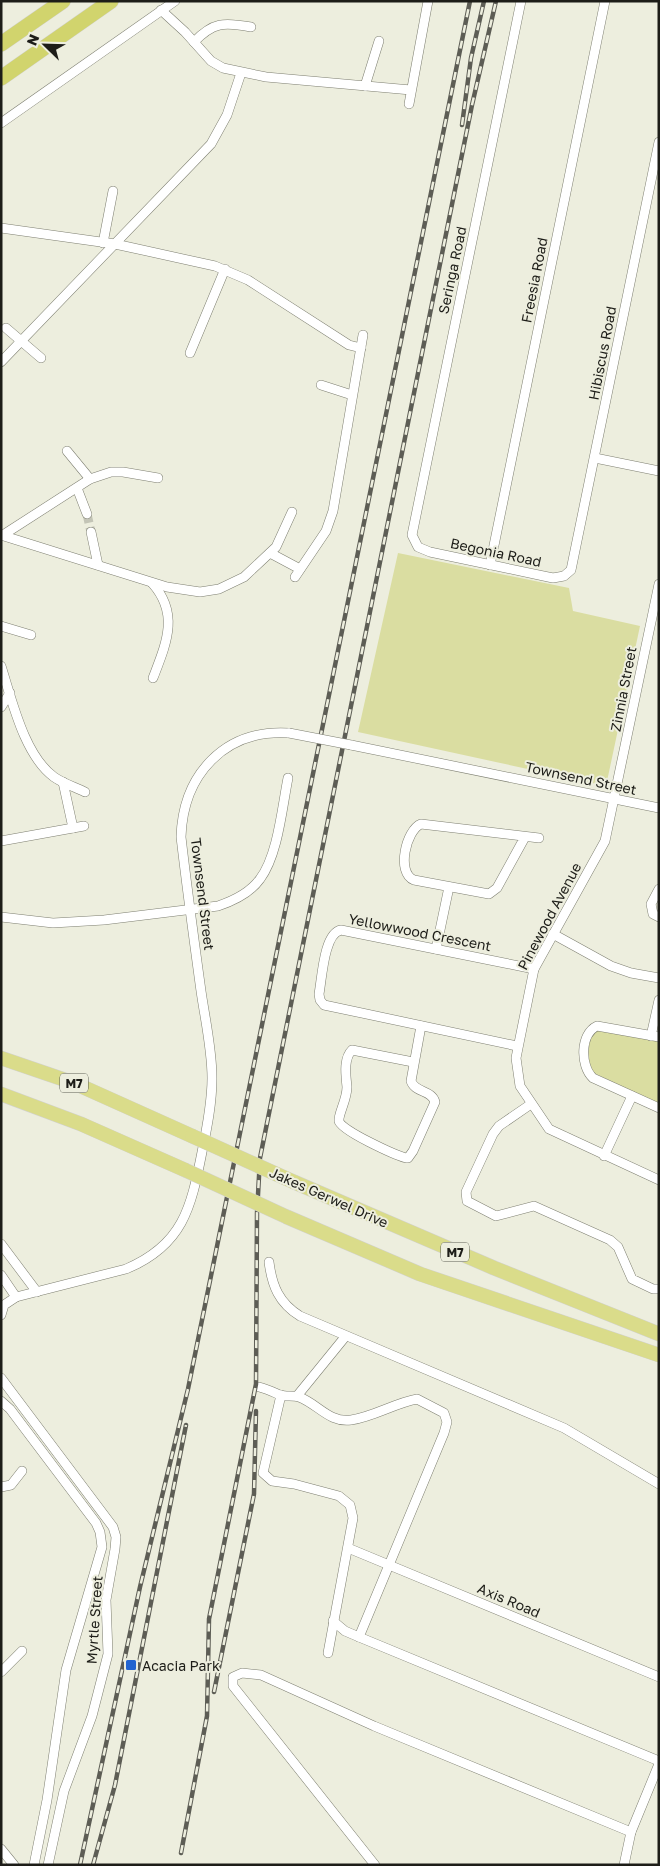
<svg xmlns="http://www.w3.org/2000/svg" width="660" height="1866" font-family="'Golos Text',sans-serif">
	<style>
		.green { fill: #dadda1 }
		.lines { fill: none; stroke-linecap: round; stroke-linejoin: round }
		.minor-tunnel { stroke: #c3c4b6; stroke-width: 9; stroke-dasharray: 9 4.5; stroke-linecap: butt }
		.minor-casing { stroke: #7e7f71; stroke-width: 10 }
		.trunk-casing { stroke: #d2d2d1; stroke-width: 15 }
		.motorway-casing { stroke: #d2d2d1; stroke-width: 16 }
		.minor { stroke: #fff; stroke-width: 9 }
		.trunk { stroke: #dadc8a; stroke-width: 14 }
		.motorway { stroke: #d1d46d; stroke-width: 15 }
		.rail-casing { stroke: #5d5d55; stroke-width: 4.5 }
		.rail { stroke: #edeede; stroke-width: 2.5; stroke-dasharray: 8; stroke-linecap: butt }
		.minor-bridge-casing { stroke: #7e7f71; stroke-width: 10; stroke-linecap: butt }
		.trunk-bridge-casing { stroke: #d2d2d1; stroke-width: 15; stroke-linecap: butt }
		.minor-bridge { stroke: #fff; stroke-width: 9 }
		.trunk-bridge { stroke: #dadc8a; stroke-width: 14 }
		.poi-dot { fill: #2264d0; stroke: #edeede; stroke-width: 2 }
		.labels { text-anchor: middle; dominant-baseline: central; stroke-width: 4; stroke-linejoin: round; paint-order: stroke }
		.shield { fill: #edeede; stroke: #5b5c53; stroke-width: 1 }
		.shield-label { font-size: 12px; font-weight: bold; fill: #1d1d18 }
		.street-label { font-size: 14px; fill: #1d1d18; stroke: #edeede }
		.poi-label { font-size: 14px; fill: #1d1d18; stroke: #edeede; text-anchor: start }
	</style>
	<rect width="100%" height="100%" fill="#edeede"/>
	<g class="green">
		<path d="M398 553 569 588 573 611 640 626 606 786 358 732Z"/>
		<path d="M594 1030 659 1041V1105L592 1072C587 1059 585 1042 594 1030Z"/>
	</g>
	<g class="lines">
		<path class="minor-tunnel" d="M87 514 91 532"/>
		<g class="minor-casing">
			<g id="minor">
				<path d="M521 1 412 535 418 547 430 552 553 578 564 576 571 570 659 142"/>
				<path d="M161 10 185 32 211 61 223 68 266 77 411 90"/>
				<path d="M194 42C213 22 224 22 251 27"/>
				<path d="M365 86 379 41"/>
				<path d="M409 104 428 1"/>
				<path d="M1 123 175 1"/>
				<path d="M1 228 115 244 215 266 248 280 349 345 361 348"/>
				<path d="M103 243 113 191"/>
				<path d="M6 328 41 358"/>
				<path d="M190 353 225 269"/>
				<path d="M1 362 211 144 227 115 241 73"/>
				<path d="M321 385 352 395"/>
				<path d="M67 451 90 479"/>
				<path d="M595 458 659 471"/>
				<path d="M77 488 87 514"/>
				<path d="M91 532 98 565"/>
				<path d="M1 535 167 587 200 592 219 589 244 577 276 547 292 512"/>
				<path d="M3 535 90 479 111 472H123L158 478"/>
				<path d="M270 553 300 569"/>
				<path d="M490 565 605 1"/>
				<path d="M295 577 326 531 333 511 363 335"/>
				<path d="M152 583C180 614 166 644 153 678"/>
				<path d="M659 584 605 841 534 969 516 1058 520 1086 549 1129 659 1180"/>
				<path d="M1 626 31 635"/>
				<path d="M1 666C12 700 24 755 54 777 64 784 75 787 85 792"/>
				<path d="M1 707 10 693"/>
				<path d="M351 745 659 808"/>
				<path d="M63 782 73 828"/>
				<path d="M525 837 497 888 489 894 414 880C396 873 406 830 421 824L539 838"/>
				<path d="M1 841 84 826"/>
				<path d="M659 889 651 904 653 914 659 917"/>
				<path d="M1 917 53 923 104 920 218 906C233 901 250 893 260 879 278 855 282 808 288 778"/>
				<path d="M553 934 611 966 631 973 659 978"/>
				<path d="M436 949 449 887"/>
				<path d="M651 1036 659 1000"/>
				<path d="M659 1037 597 1026C580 1034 580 1066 593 1078L659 1108"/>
				<path d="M517 1046 324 1005 320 1000 319 994C322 978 324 933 341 930L534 969"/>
				<path d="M413 1062 352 1050C343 1059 346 1076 347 1087 347 1100 338 1114 339 1121 340 1130 395 1155 406 1158H408L413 1151 435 1102C432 1090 415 1093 411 1081L421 1026"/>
				<path d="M531 1104 499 1126 493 1134 466 1192 467 1201 496 1216 534 1206 610 1240 618 1247 632 1279 653 1289H659"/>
				<path d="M604 1156 632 1096"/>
				<path d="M1 1244 37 1292"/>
				<path d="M269 1262C272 1286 279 1303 300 1316L564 1428 659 1484"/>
				<path d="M1 1275 16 1297"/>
				<path d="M1 1315 4 1305 16 1297 126 1269C183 1245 191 1208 202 1152 207 1128 212 1103 212 1078 212 1049 205 1019 201 991 194 940 187 889 181 837 183 775 224 729 289 733"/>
				<path d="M1 1378 113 1527 116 1537 115 1549 106 1600 108 1654 92 1716 64 1791 48 1865"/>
				<path d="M259 1387C267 1389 273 1392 280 1395 286 1397 293 1395 299 1397 318 1404 329 1423 351 1420 373 1417 395 1403 417 1399L444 1413 447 1422 444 1433 359 1637"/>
				<path d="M281 1395 263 1473 272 1481 294 1484 339 1496 350 1505 353 1518 328 1653"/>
				<path d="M297 1396 345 1337"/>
				<path d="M1 1401 10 1409 96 1523 100 1532 102 1547 66 1670 47 1800 34 1865"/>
				<path d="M1 1487 11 1485 22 1471"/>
				<path d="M348 1548 659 1677"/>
				<path d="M333 1621 345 1631 359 1637 659 1761"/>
				<path d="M1 1672 22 1651"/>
				<path d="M1 1849 14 1865"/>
				<path d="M375 1865 233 1686V1677L242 1673 261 1675 374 1726 631 1832"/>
				<path d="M624 1865 631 1832 659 1764"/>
			</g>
		</g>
		<g class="trunk-casing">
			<g id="trunk">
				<path d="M1 1058 74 1083 192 1136"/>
				<path d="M1 1094 81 1124 185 1170"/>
				<path d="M294 1182 494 1268 659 1334"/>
				<path d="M287 1217 420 1274 659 1355"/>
			</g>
		</g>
		<g class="motorway-casing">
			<g id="motorway">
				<path d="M1 44 63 1"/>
				<path d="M1 78 111 1"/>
			</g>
		</g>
		<use href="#minor" class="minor"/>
		<use href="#trunk" class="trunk"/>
		<use href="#motorway" class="motorway"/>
		<g class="rail-casing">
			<g id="rail">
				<path d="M462 125 471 58 484 1"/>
				<path d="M214 1692 254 1494 256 1411"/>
				<path d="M181 1853 207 1716 209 1619 256 1384 257 1213 260 1158 472 105 496 1"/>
				<path d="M80 1865 140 1587 188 1389 470 1"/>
				<path d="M93 1865 115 1785 186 1425"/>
			</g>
		</g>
		<use href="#rail" class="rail"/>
		<g class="minor-bridge-casing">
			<path id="minor-bridge" d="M289 733 351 745"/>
		</g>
		<g class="trunk-bridge-casing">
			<g id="trunk-bridge">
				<path d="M192 1136 294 1182"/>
				<path d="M185 1170 287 1217"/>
			</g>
		</g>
		<use href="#minor-bridge" class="minor-bridge"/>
		<use href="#trunk-bridge" class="trunk-bridge"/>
	</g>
	<rect class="poi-dot" x="125" y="1659" width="12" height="12" rx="2.5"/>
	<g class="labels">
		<g class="shield">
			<rect x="60" y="1073.5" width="28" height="19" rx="4"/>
			<rect x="441" y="1242.5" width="28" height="19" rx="4"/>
		</g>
		<g class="shield-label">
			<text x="74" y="1083">M7</text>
			<text x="455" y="1252">M7</text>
		</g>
		<g class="street-label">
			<text transform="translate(452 270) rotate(-78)">Seringa Road</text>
			<text transform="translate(534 280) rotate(-79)">Freesia Road</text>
			<text transform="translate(602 353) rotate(-79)">Hibiscus Road</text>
			<text transform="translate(496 552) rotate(12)">Begonia Road</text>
			<text transform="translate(623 689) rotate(-79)">Zinnia Street</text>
			<text transform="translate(581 778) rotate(12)">Townsend Street</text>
			<text transform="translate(203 894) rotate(83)">Townsend Street</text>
			<text transform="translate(549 916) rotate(-62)">Pinewood Avenue</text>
			<text transform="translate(420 932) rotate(11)">Yellowwood Crescent</text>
			<text transform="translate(329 1197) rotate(24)">Jakes Gerwel Drive</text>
			<text transform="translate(509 1600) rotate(23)">Axis Road</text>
			<text transform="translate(94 1620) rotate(-86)">Myrtle Street</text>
		</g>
		<g class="poi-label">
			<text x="142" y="1665">Acacia Park</text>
		</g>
	</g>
	<rect width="660" height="1866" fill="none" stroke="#1d1d18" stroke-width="5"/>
	<g transform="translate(45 45) rotate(293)" stroke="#edeede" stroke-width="4" paint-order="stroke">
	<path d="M0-4L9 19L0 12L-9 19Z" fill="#1d1d18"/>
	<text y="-8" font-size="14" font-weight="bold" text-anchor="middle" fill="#1d1d18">N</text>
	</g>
</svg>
